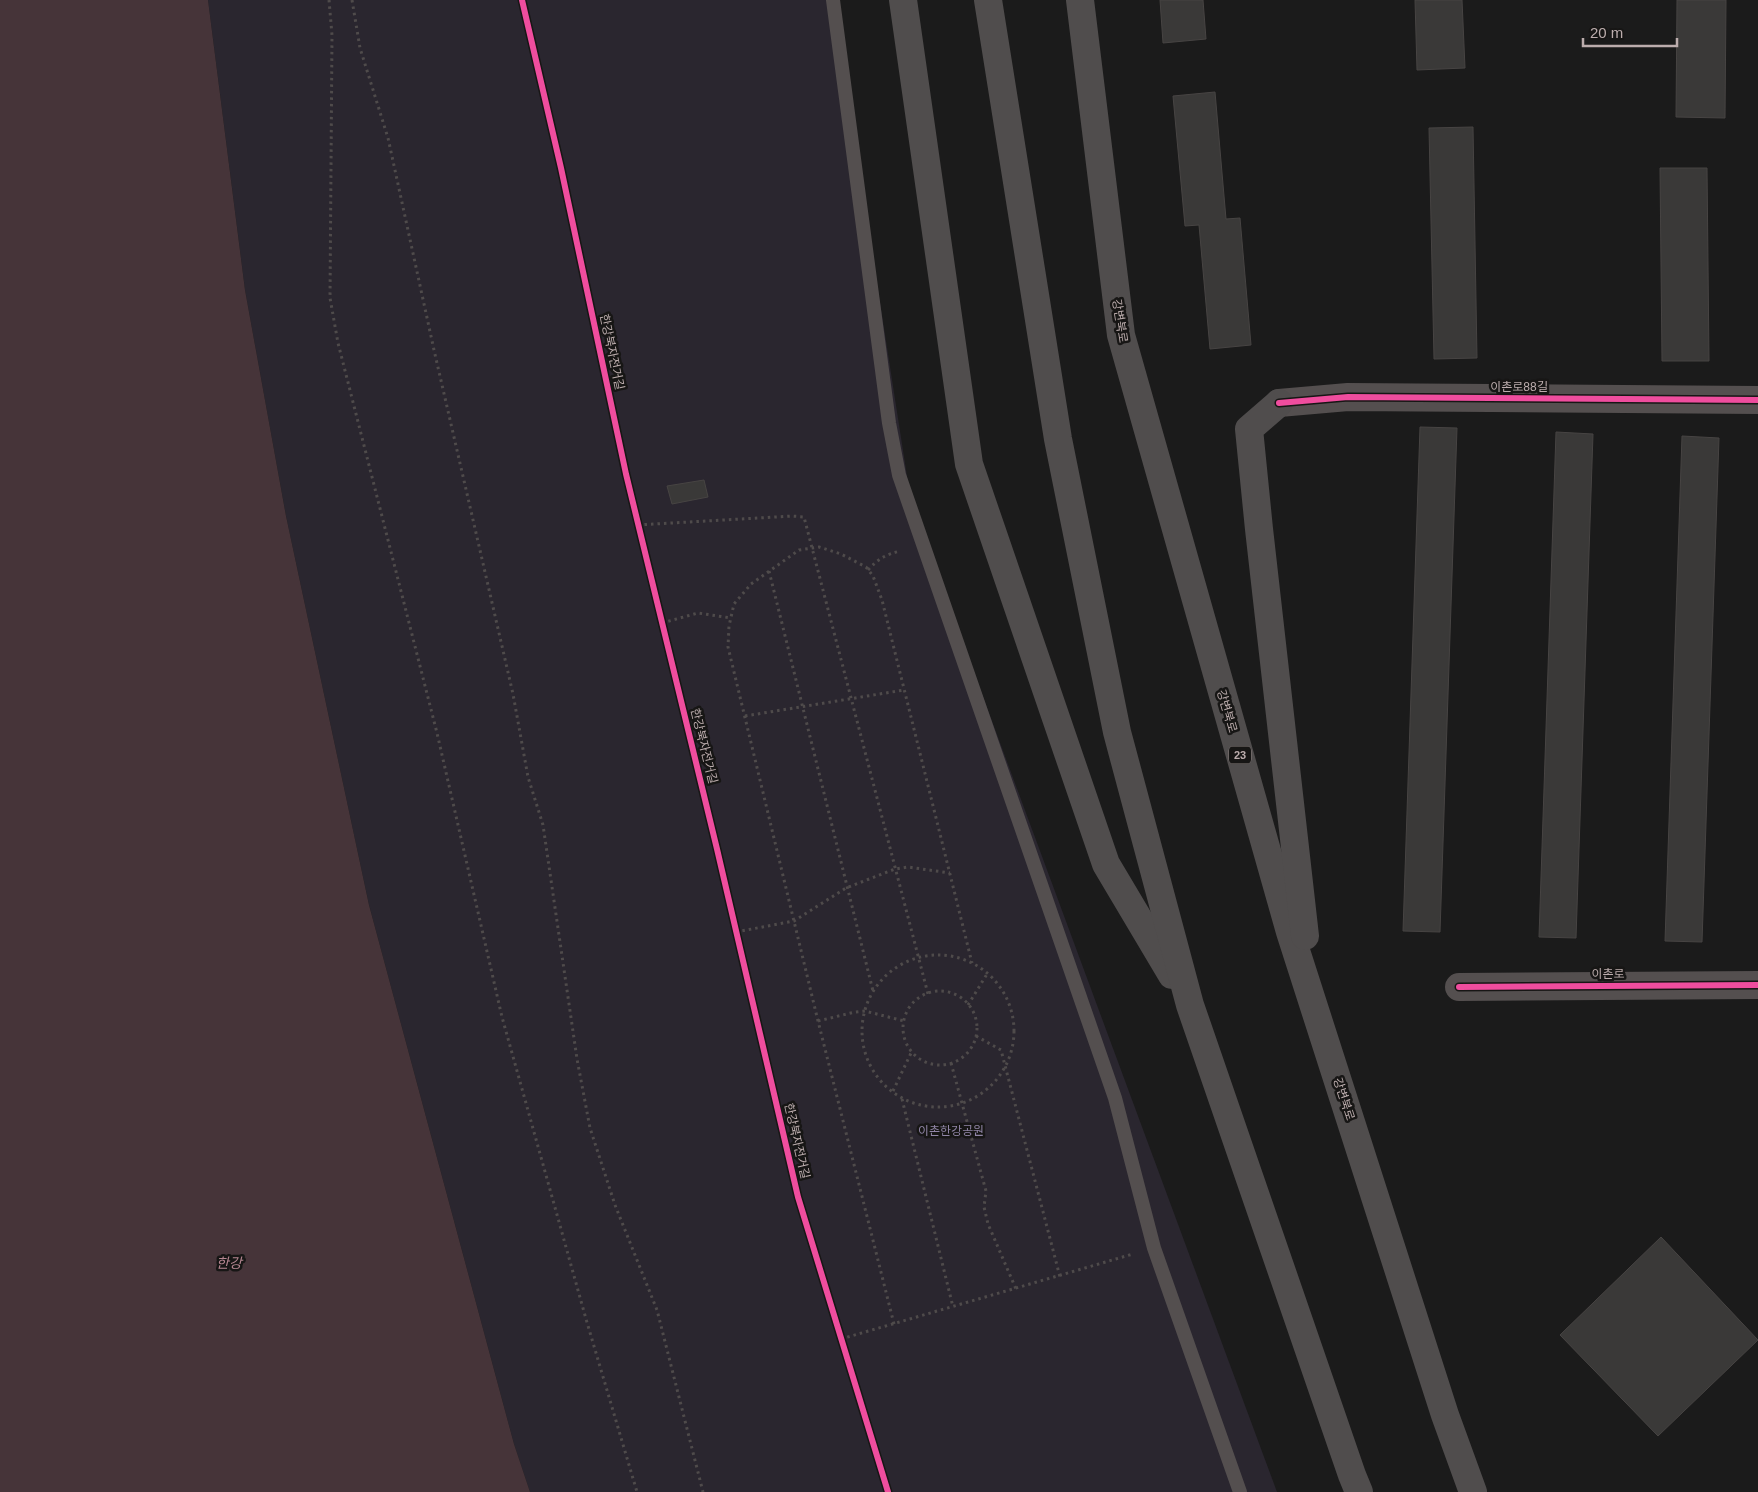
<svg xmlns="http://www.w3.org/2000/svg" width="1758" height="1492" font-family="Helvetica,'Noto Sans KR',sans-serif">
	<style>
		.green { fill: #2a262f }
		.water { fill: #463439 }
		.building { fill: #3a3938; stroke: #474443 }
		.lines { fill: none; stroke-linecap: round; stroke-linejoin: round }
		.path { stroke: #4f4b4b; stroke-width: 3; stroke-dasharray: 2.5 4; stroke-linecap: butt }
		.lane { stroke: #544f4f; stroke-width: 14 }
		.street { stroke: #544f4f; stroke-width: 28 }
		.highway { stroke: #504d4d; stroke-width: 28 }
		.cycleway-casing { stroke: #171615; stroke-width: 9 }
		.cycleway { stroke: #ef4d9e; stroke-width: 6 }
		.labels { text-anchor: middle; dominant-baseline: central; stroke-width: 5; stroke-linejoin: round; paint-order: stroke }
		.shield { fill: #171615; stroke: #8a807f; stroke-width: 1 }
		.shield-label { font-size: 11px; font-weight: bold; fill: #bcadad }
		.street-label { font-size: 12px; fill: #bcadad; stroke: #171615 }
		.park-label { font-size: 12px; fill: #9085a6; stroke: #171615 }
		.water-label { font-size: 14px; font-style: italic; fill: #b58691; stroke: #171615 }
	</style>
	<rect width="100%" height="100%" fill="#1b1b1b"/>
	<path class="green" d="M208 0H833L911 502 1277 1492H530L514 1444 369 905 286 516 245 290Z"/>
	<path class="water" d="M0 0H208L245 290 286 516 369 905 514 1444 530 1492H0Z"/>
	<g class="building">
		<path d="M1160 0H1203L1206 39 1163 43Z"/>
		<path d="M1415 0H1462L1465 68 1417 70Z"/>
		<path d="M1677 0H1726L1725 118 1676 117Z"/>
		<path d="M1215 92 1226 219 1240 218 1251 345 1210 349 1199 225 1185 226 1173 96Z"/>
		<path d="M1473 127 1477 358 1434 359 1429 128Z"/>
		<path d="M1660 168H1707L1709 361H1662Z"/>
		<path d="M1420 427 1457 428 1440 932 1403 931Z"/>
		<path d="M1556 432 1593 434 1576 938 1539 937Z"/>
		<path d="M1682 436 1719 438 1702 942 1665 941Z"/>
		<path d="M704 480 708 497 672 504 667 486Z"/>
		<path d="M1661 1237 1758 1340 1658 1436 1560 1335Z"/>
	</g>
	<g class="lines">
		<g class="path">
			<path d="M329 0 332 35 330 298 338 343 437 733 502 1017 586 1319 637 1492"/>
			<path d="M352 0 360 48 388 138 434 350 513 694 528 777 543 825 577 1059 590 1128 615 1205 657 1310 703 1492"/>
			<path d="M638 525 792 516 804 517 928 994"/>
			<path d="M868 570C878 559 886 554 901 551"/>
			<path d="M769 571 873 991"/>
			<path d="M662 623 698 613 731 618"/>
			<path d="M745 716 904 690"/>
			<path d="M736 932 794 921 846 888 895 869 908 867 950 873"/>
			<circle cx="938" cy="1031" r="76"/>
			<circle cx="940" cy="1028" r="37"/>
			<path d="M968 1005 987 974"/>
			<path d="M818 1021 855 1012 865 1011 904 1021"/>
			<path d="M976 1036 1001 1050 1060 1277"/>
			<path d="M951 1063 986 1191 984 1207 988 1224 1016 1289"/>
			<path d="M893 1091 912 1051"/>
			<path d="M902 1099 953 1307"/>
			<path d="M894 1324 818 1021 728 647 729 626 734 604 751 584 799 550 819 547 841 554 866 567 873 576 882 600 972 963"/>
			<path d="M841 1339 1133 1254"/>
		</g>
		<path class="lane" d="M833 0 889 423 899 475 1115 1098 1154 1248 1240 1492"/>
		<g class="street">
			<path d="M1279 403 1348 397 1758 400"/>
			<path d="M1459 987 1758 985"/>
		</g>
		<g class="highway">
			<path d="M903 0 969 464 1106 864 1172 975"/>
			<path d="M988 0 1058 439 1117 732 1190 1005 1352 1475 1359 1492"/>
			<path d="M1080 0 1121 335 1290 932 1445 1415 1473 1492"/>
			<path d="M1279 403 1249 429 1259 529 1305 936"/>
		</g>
		<g class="cycleway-casing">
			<g id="cycleway">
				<path d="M522 0 561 168 626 474 717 849 798 1197 888 1492"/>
				<path d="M1279 403 1348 397 1758 400"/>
				<path d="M1459 987 1758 985"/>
			</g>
		</g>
		<use href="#cycleway" class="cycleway"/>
	</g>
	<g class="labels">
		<rect class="shield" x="1229" y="746.5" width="22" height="17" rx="4"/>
		<g class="shield-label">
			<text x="1240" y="755">23</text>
		</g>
		<g class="street-label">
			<text transform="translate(1120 321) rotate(81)">강변북로</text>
			<text transform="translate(612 352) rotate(78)">한강북자전거길</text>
			<text x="1519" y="387">이촌로88길</text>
			<text transform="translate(1227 711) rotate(74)">강변북로</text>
			<text transform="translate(704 746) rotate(76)">한강북자전거길</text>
			<text x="1608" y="974">이촌로</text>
			<text transform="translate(1344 1099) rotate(72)">강변북로</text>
			<text transform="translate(797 1141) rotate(77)">한강북자전거길</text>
		</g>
		<g class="park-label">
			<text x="951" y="1131">이촌한강공원</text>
		</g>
		<g class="water-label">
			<text x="229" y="1263">한강</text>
		</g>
	</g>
	<path d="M1583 38v8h94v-8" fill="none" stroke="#bcadad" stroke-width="2.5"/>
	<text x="1590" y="38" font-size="15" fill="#bcadad" stroke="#171615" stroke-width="4" paint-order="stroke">20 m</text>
</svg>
